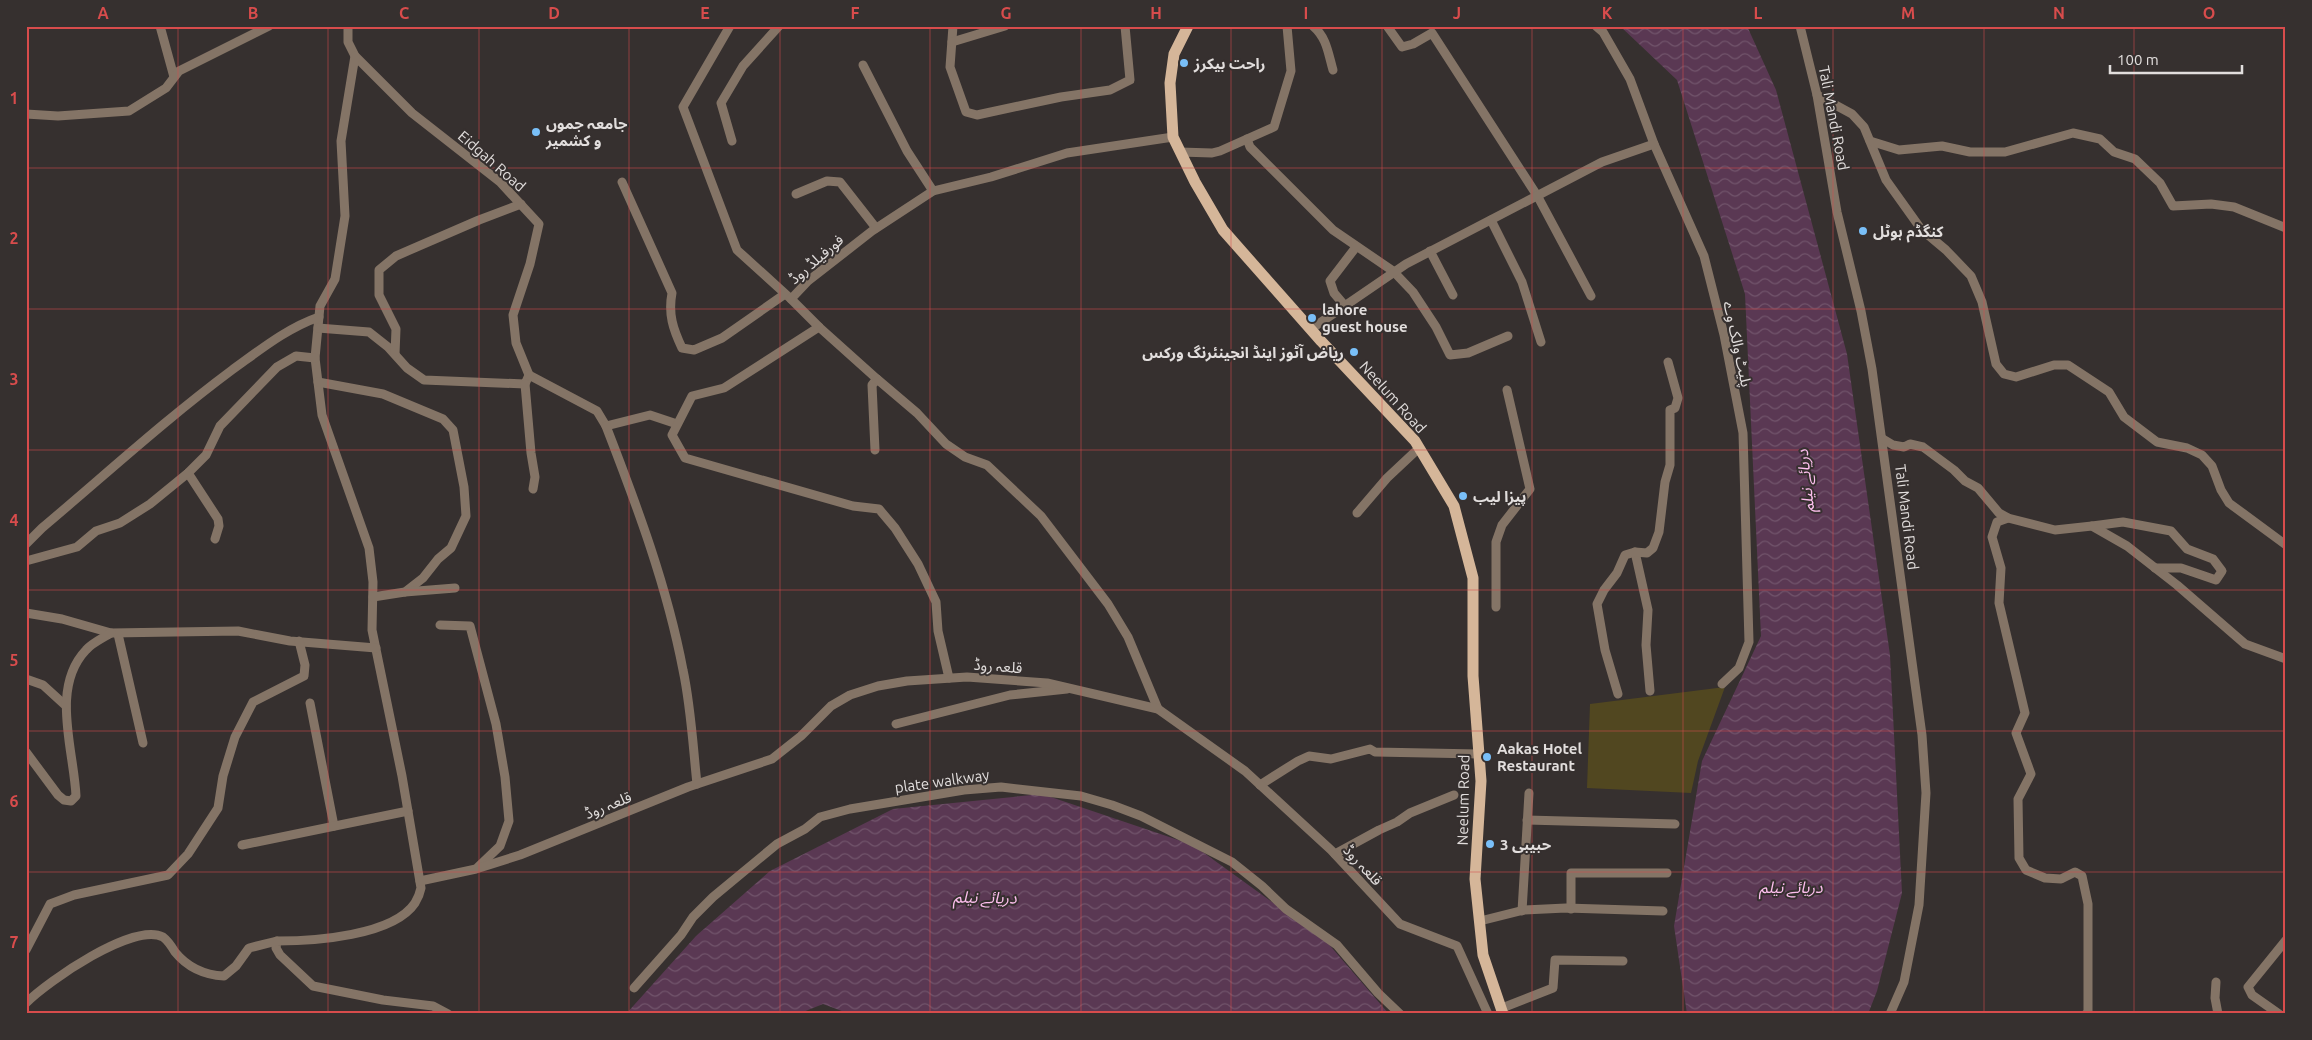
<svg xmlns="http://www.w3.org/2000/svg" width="2312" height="1040" font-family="Ubuntu,'Noto Sans Arabic',sans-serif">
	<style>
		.grass { fill: #514720 }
		.water { fill: url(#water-waves) }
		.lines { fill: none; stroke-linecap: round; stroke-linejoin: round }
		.minor { stroke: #847466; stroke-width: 9 }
		.major { stroke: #d5b699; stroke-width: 11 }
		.grid { fill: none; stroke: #d84c4c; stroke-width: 1; stroke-opacity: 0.55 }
		.poi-dot { fill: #79bff8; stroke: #36302f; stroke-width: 2 }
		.labels { text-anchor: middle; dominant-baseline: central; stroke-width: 4; stroke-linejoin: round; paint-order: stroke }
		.poi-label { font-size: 15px; font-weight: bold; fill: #e2dedd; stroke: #36302f; text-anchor: start }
		.street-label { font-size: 15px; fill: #e2dedd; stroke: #36302f }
		.water-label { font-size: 16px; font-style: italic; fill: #fdbfee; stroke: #36302f }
		.neatline { fill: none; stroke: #d84c4c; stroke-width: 2 }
		.grid-label { font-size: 16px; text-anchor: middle; font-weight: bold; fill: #d84c4c }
	</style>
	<defs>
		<pattern id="water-waves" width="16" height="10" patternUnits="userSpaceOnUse" patternTransform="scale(1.25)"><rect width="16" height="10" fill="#5a3853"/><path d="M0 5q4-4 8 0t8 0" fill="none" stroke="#71546b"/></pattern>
	</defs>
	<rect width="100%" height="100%" fill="#36302f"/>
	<path class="grass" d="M1725 687 1698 761 1691 793 1587 788 1590 704Z"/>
	<g class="water">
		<path d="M1620 26H1747L1776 90 1847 354 1890 655 1902 893 1877 991 1868 1014H1687L1674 926 1702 761 1761 636 1745 294 1677 80Z"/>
		<path d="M1042 794 1193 845 1326 941 1389 1014H850L823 1004 798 1014H626L696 936 770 871 893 809Z"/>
	</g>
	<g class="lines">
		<g class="minor">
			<path d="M160 26 174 77"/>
			<path d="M348 26V42L355 56 412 113 500 182 539 224 530 264 513 315 516 343 529 375"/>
			<path d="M730 26 683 107 737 250 791 299"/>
			<path d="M953 26 950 67 966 112 977 115 1061 97 1110 90 1130 80 1125 26"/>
			<path d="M1313 26C1327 38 1328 53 1333 70"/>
			<path d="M1387 26 1402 47 1413 44 1432 33 1538 197 1591 296"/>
			<path d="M1596 26 1603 32 1630 79 1654 144 1704 256 1724 335 1743 433 1749 642 1739 668 1722 684"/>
			<path d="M1800 26 1817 95 1837 212 1861 311 1872 369 1922 735 1926 793 1919 905 1904 982 1890 1014"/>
			<path d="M952 42 1005 26"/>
			<path d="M355 56 341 141 345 216 335 279 320 306 315 358 322 415 369 548 373 582 372 630 402 776 421 888C420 893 418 898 415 903 393 936 314 941 277 941L276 948 280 955 313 986 383 1000 433 1006 448 1014"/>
			<path d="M863 65 907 151 933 191"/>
			<path d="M1817 95 1852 114 1864 127 1886 180 1921 229 1946 250 1971 276 1982 302 1996 364 2004 374 2016 377 2054 365H2068L2109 392 2124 417 2157 442 2187 448 2202 455 2212 466 2221 490 2229 503 2286 545"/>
			<path d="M26 114 58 116 129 111 166 88 179 71 269 26"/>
			<path d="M1247 139 1250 147 1333 230 1393 271 1413 292 1436 327 1450 355 1468 353 1508 336"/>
			<path d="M732 141 721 103 743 66 779 26"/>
			<path d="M1870 141 1899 150 1942 146 1970 152H2005L2073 133 2100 139 2114 152 2135 159 2160 183 2173 206 2211 204 2234 207 2286 228"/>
			<path d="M1180 152 1212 153 1220 151 1274 127 1291 71 1287 26"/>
			<path d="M622 182 672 293C668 314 673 329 682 348L694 350 722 338 785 294"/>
			<path d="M796 194 827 181 840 182 876 228"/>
			<path d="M1491 220 1522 282 1541 342"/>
			<path d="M1430 251 1453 295"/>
			<path d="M1345 306 1334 293 1330 281 1356 247"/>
			<path d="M819 327 877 379 872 385 875 450"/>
			<path d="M318 328 369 332 388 347 407 368 424 380 525 384 529 375"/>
			<path d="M1311 329 1406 264 1602 162 1654 144"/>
			<path d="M395 354 396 329 379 295V270L396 256 479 220 521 204"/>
			<path d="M529 375 597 411 606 426 650 415 677 424"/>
			<path d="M877 379 917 413 946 444 965 457 987 465 1041 516 1108 604 1128 637 1158 709"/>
			<path d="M318 382 383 394 443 419 453 430 464 487 466 516 451 548 438 559 423 578 405 592 373 597"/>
			<path d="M525 384 531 453 535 477 533 489"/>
			<path d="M606 426C637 506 667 586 683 670 691 707 693 747 697 784"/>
			<path d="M1883 439 1893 445 1904 447 1910 444 1923 447 1954 470 1965 481 1978 488 1999 513 2008 518"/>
			<path d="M188 473 218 519 219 526 215 539"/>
			<path d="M1357 513 1387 478 1419 448"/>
			<path d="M2092 526 2123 522 2171 531 2187 549 2213 559 2222 571 2216 580 2181 568H2155"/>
			<path d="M26 544 42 528C105 475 166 419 232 370 260 350 287 328 319 317"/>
			<path d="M1635 552 1648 610 1646 645 1650 691"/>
			<path d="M26 561 77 547 96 531 120 523 150 504 188 473 206 455 220 426 277 367 296 356 315 358"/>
			<path d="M405 592 455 588"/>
			<path d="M1496 607V542L1502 525 1530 489 1507 390"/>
			<path d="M26 613 62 619 111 633 238 631 290 641 376 648"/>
			<path d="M440 625 470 626 496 724 505 777 509 821 500 846 478 867"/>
			<path d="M118 634 143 743"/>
			<path d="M949 678 938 631 936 602 918 564 895 528 879 509 853 506 685 458 672 435 692 396 724 388 819 327 791 299 808 281 872 231 933 191 991 177 1067 153 1173 137"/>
			<path d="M26 679 43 685 66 706"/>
			<path d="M1618 694 1605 650 1597 604 1604 590 1617 573 1625 555 1635 552 1647 553 1653 548 1659 532 1665 482 1670 465V410L1675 408 1678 398 1668 362"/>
			<path d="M310 703 334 826"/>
			<path d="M896 724 1010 695 1067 689"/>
			<path d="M26 752 58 795 64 800 71 801 76 796C74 750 50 688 86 650 92 643 103 638 111 633"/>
			<path d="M1260 785 1298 761 1309 756 1331 759 1370 749 1375 752 1479 754"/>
			<path d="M1527 820 1675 824"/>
			<path d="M242 845 408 811"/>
			<path d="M1335 854 1379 830 1397 822 1410 813 1454 795"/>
			<path d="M420 881 476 869 520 855 688 787 772 759 801 736 831 706 850 695 878 686 907 681 967 677 1047 683 1158 709 1245 771 1331 850 1400 924 1457 946 1488 1014"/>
			<path d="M1571 909V873H1667"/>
			<path d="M1522 911 1529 793"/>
			<path d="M1480 921 1524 910 1566 908 1663 911"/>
			<path d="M26 950 50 904 74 895 168 875 188 854 218 808 223 776 235 737 253 702 304 676 305 665 299 641"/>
			<path d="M2216 982 2215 998 2218 1014"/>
			<path d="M634 988 681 935 693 917 713 897 777 844 805 829 820 817 850 809 964 790 1001 787 1081 796 1112 805 1141 816 1232 862 1262 886 1286 909 1337 945 1378 993 1400 1014"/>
			<path d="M26 1003C48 981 133 922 163 937 167 940 172 947 175 952 188 968 204 975 224 976L236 966 249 948 277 941"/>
			<path d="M1502 1008 1553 988 1555 960 1623 961"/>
			<path d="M2086 1014 2088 1012V904L2082 876 2075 872 2061 879 2045 878 2026 870 2019 858 2018 799 2031 774 2016 733 2025 713 1999 603 2001 568 1992 537 1997 522 2008 518 2055 530 2092 526 2127 546 2177 585 2245 644 2286 659"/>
			<path d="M2279 1014 2252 995 2248 987 2286 940"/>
		</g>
		<path class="major" d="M1188 26 1174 54 1170 83 1173 137 1195 182 1223 230 1321 341 1415 441 1454 506 1473 578V676L1481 781 1475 879 1483 955 1503 1014"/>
	</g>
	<path class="grid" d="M178 26V1014M328 26V1014M479 26V1014M629 26V1014M780 26V1014M930 26V1014M1081 26V1014M1231 26V1014M1382 26V1014M1532 26V1014M1683 26V1014M1833 26V1014M1984 26V1014M2134 26V1014M26 168H2286M26 309H2286M26 450H2286M26 590H2286M26 731H2286M26 872H2286"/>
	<g class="poi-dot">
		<circle cx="1184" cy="63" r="5"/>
		<circle cx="536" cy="132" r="5"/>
		<circle cx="1863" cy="231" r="5"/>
		<circle cx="1312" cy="318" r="5"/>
		<circle cx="1354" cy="352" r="5"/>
		<circle cx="1463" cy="496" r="5"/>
		<circle cx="1487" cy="757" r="5"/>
		<circle cx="1490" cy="844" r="5"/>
	</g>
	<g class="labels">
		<g class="poi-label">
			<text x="1194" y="63">راحت بیکرز</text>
			<text x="546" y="123">جامعہ جموں<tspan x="546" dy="17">و کشمیر</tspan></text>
			<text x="1873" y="231">کنگڈم ہوٹل</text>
			<text x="1322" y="309">lahore<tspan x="1322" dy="17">guest house</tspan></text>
			<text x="1344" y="352" text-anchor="end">ریاض آٹوز اینڈ انجینئرنگ ورکس</text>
			<text x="1473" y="496">پیزا لیب</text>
			<text x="1497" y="748">Aakas Hotel<tspan x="1497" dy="17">Restaurant</tspan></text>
			<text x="1500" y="844">حبیبی 3</text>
		</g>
		<g class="street-label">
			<text transform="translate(1834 118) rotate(79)">Tali Mandi Road</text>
			<text transform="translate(492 161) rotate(41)">Eidgah Road</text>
			<text transform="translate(816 259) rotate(-41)">فورفیلڈ روڈ</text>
			<text transform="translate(1738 344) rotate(78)">پلیٹ والک وے</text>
			<text transform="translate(1393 397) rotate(48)">Neelum Road</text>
			<text transform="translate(1907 517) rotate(83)">Tali Mandi Road</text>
			<text transform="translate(998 666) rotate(4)">قلعہ روڈ</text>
			<text transform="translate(942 781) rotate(-8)">plate walkway</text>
			<text transform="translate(1463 800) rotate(-89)">Neelum Road</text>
			<text transform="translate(608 805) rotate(-22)">قلعہ روڈ</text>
			<text transform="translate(1363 865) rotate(47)">قلعہ روڈ</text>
		</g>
		<g class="water-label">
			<text transform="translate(1805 481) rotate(-96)">دریائے نیلم</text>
			<text x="1791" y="887">دریائے نیلم</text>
			<text transform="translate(985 897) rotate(1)">دریائے نیلم</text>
		</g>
	</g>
	<rect width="2312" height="1040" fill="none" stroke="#36302f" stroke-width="55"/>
	<path d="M2110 65v8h132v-8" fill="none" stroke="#e2dedd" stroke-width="2.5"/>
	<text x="2117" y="65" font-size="15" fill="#e2dedd" stroke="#36302f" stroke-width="4" paint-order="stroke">100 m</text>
	<rect x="28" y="28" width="2256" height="984" class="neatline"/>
	<g class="grid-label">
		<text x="103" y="19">A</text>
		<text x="253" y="19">B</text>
		<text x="404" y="19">C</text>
		<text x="554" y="19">D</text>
		<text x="705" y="19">E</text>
		<text x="855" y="19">F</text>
		<text x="1006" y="19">G</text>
		<text x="1156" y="19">H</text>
		<text x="1306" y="19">I</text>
		<text x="1457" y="19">J</text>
		<text x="1607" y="19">K</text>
		<text x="1758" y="19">L</text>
		<text x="1908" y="19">M</text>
		<text x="2059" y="19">N</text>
		<text x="2209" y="19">O</text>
		<text x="14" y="104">1</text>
		<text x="14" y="244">2</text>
		<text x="14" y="385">3</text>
		<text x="14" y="526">4</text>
		<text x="14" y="666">5</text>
		<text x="14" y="807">6</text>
		<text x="14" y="948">7</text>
	</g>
</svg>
